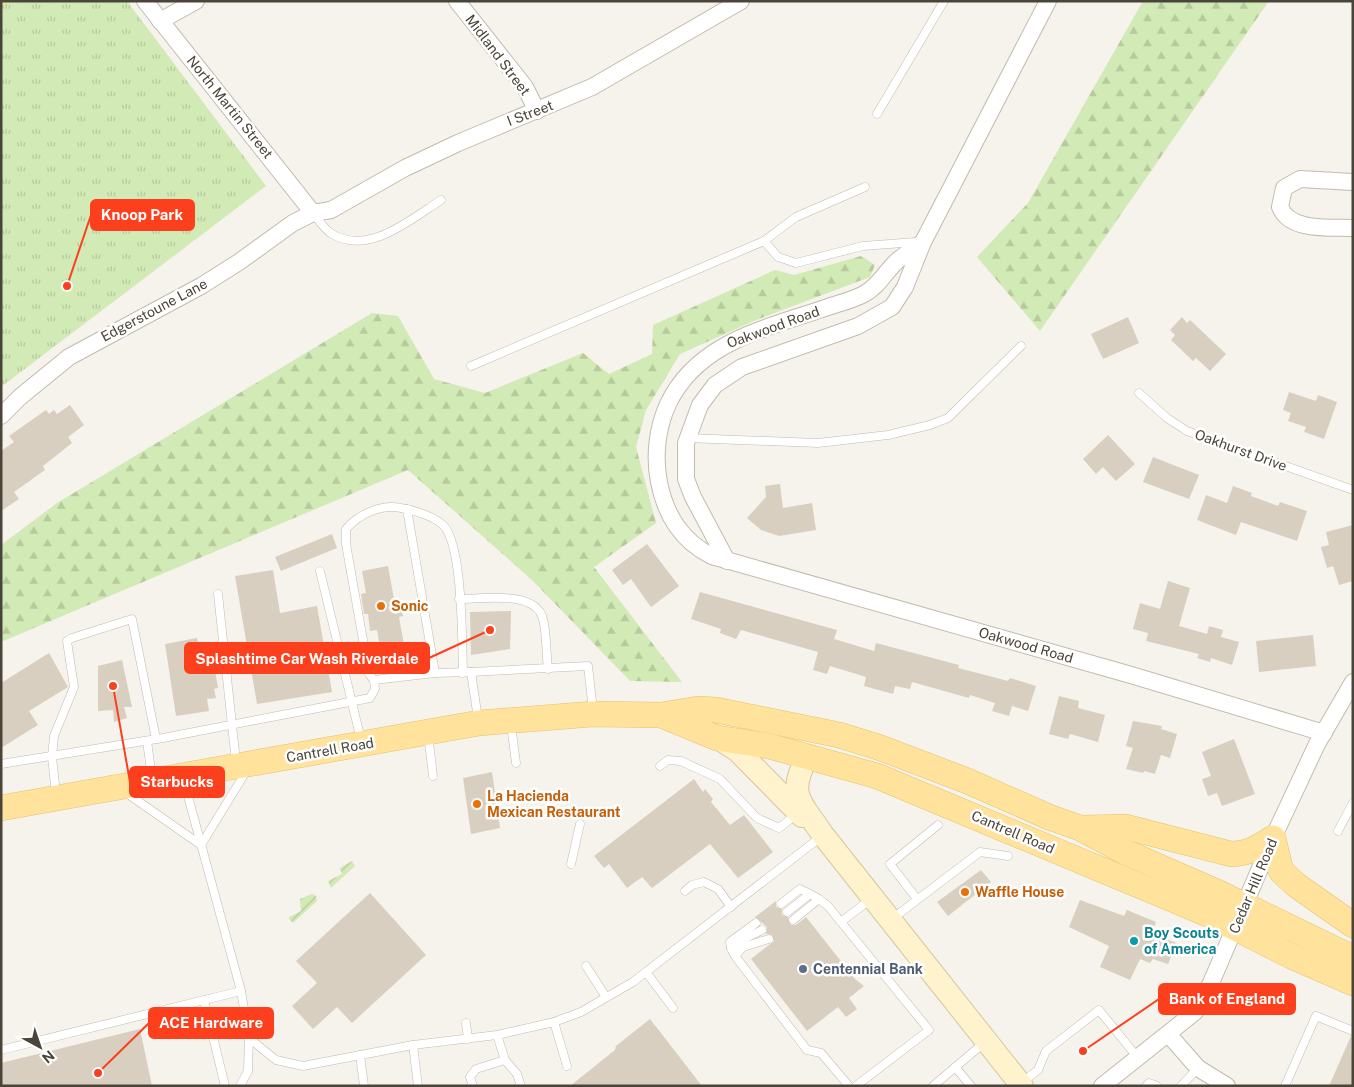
<svg xmlns="http://www.w3.org/2000/svg" width="1354" height="1087" font-family="'Public Sans',sans-serif">
	<style>
		.forest { fill: url(#forest-firs) }
		.park { fill: url(#park-tufts) }
		.garden { fill: url(#garden-furrows) }
		.building { fill: #d8cfc1 }
		.lines { fill: none; stroke-linecap: round; stroke-linejoin: round }
		.lane-casing { stroke: #c2bbae; stroke-width: 9 }
		.street-casing { stroke: #c2bbae; stroke-width: 18 }
		.secondary-casing { stroke: #d6c79b; stroke-width: 24 }
		.primary-casing { stroke: #e6c16a; stroke-width: 26 }
		.lane { stroke: #fff; stroke-width: 8 }
		.street { stroke: #fff; stroke-width: 16 }
		.secondary { stroke: #fff3cd; stroke-width: 22 }
		.primary { stroke: #ffe39c; stroke-width: 25 }
		.food-dot { fill: #e8710a; stroke: #fff; stroke-width: 2 }
		.culture-dot { fill: #0f9aa8; stroke: #fff; stroke-width: 2 }
		.service-dot { fill: #5c6f8a; stroke: #fff; stroke-width: 2 }
		.labels { text-anchor: middle; dominant-baseline: central; stroke-width: 5; stroke-linejoin: round; paint-order: stroke }
		.street-label { font-size: 14px; fill: #4b4439; stroke: #fff }
		.food-label { font-size: 14px; font-weight: bold; fill: #c56008; stroke: #fff; text-anchor: start }
		.culture-label { font-size: 14px; font-weight: bold; fill: #0d838f; stroke: #fff; text-anchor: start }
		.service-label { font-size: 14px; font-weight: bold; fill: #4e5e75; stroke: #fff; text-anchor: start }
		.leader { fill: none; stroke: #fc3f1d; stroke-width: 2 }
		.callout-dot { fill: #fc3f1d; stroke: #fff; stroke-width: 2 }
		.callout { fill: #fc3f1d; stroke: #fc3f1d; stroke-width: 2 }
		.callout-label { font-size: 15px; text-anchor: middle; font-weight: bold; fill: #fff }
	</style>
	<defs>
		<pattern id="forest-firs" width="22" height="20" patternUnits="userSpaceOnUse" patternTransform="scale(1.25)"><rect width="22" height="20" fill="#d2eab5"/><path d="M5 1l3.5 6h-7zM16 11l3.5 6h-7z" fill="#b6ca9c"/></pattern>
		<pattern id="park-tufts" width="24" height="20" patternUnits="userSpaceOnUse" patternTransform="scale(1.25)"><rect width="24" height="20" fill="#d2eab5"/><path d="M3 7l-1-3M5 7V3M7 7l1-3M15 17l-1-3M17 17v-4M19 17l1-3" fill="none" stroke="#b6ca9c"/></pattern>
		<pattern id="garden-furrows" width="10" height="10" patternUnits="userSpaceOnUse" patternTransform="scale(1.25)"><rect width="10" height="10" fill="#d2eab5"/><path d="M-1 1l2-2M0 10L10 0M9 11l2-2" fill="none" stroke="#b6ca9c"/></pattern>
	</defs>
	<rect width="100%" height="100%" fill="#f6f3ec"/>
	<g class="forest">
		<path d="M1143 1H1269L1040 331 977 257 1028 203Z"/>
		<path d="M861 256 875 265 870 277 756 320 680 354 646 410 636 447 656 523 594 567 682 682 630 681 532 580 408 470 1 642V545L57 503 372 313 398 316 434 379 485 393 583 353 609 374 652 354 653 325 775 270 794 275Z"/>
	</g>
	<path class="park" d="M1 1H127L266 186 1 387Z"/>
	<g class="garden">
		<path d="M352 861 355 866 331 888 328 881 342 874 340 868Z"/>
		<path d="M312 894 316 896 317 901 293 923 289 919V917L301 911 300 899Z"/>
	</g>
	<g class="building">
		<path d="M1128 317 1139 343 1103 359 1091 334Z"/>
		<path d="M1182 317 1187 323 1190 320 1226 354 1210 371 1196 358 1193 361 1171 340 1175 335 1170 330Z"/>
		<path d="M1289 392 1316 401 1318 395 1337 402 1324 439 1304 432 1306 427 1288 421 1291 413 1283 410Z"/>
		<path d="M70 405 84 425 68 437 72 443 43 466 45 470 14 492 19 499 1 511V451L14 442 9 436 46 410 49 414 54 410 57 414Z"/>
		<path d="M1108 435 1135 464 1116 481 1103 467 1096 474 1083 459Z"/>
		<path d="M1153 457 1199 475 1189 499 1143 482Z"/>
		<path d="M780 484 783 508 812 503 816 530 779 536 761 530 747 518 766 497 765 486Z"/>
		<path d="M1233 486 1252 493 1251 496 1278 506 1280 502 1307 511 1297 541 1241 522 1236 535 1197 520 1206 495 1227 503Z"/>
		<path d="M1353 525V581L1339 585 1333 566 1327 568 1321 547 1329 545 1326 532Z"/>
		<path d="M332 534 337 548 281 571 275 557Z"/>
		<path d="M647 544 679 586 651 607 631 579 623 585 612 570Z"/>
		<path d="M388 566 394 599 400 598 403 616 399 617 405 650 381 654 377 630 370 631 368 614H364L361 594 366 593 362 571Z"/>
		<path d="M273 570 280 613 317 606 332 692 257 704 235 576Z"/>
		<path d="M1168 581 1190 588 1179 626 1207 634 1209 626 1223 630 1221 637 1239 642 1232 665 1211 658 1210 662 1197 658 1199 654 1146 641 1148 633 1133 629 1140 603 1160 609Z"/>
		<path d="M700 592 837 630 834 639 874 651 876 643 959 665 958 668 989 676 1008 681 1010 678 1036 686 1028 711 1012 706 1009 716 992 711 995 703 970 695 969 698 912 682 910 689 895 686 893 694 864 686 866 677 830 666 827 674 813 670 818 652 741 630 736 639 720 633 721 629 691 619Z"/>
		<path d="M511 611 510 649 471 655 470 612Z"/>
		<path d="M1313 635 1316 666 1259 672 1256 641Z"/>
		<path d="M197 638 199 649 211 647 218 688 214 689 216 698 207 699 209 711 176 716 165 644Z"/>
		<path d="M49 653 68 687 29 711 38 725 1 748V683Z"/>
		<path d="M122 660 132 707H124L127 718 114 722 113 710 98 711V666Z"/>
		<path d="M1059 696 1079 701 1078 708 1105 715 1098 742 1070 734 1068 739 1049 734Z"/>
		<path d="M1133 721 1162 726 1161 729 1177 734 1170 758 1161 755 1155 774 1144 771 1143 773 1126 769 1133 748 1126 746Z"/>
		<path d="M1234 739 1255 794 1222 806 1217 793 1208 796 1202 779 1211 776 1202 752Z"/>
		<path d="M492 772 500 828 471 834 463 778Z"/>
		<path d="M694 779 703 792 705 789 713 799 711 802 730 825 744 815 773 852 738 878 710 844 652 888 642 877 627 888 609 864 604 868 594 856Z"/>
		<path d="M981 870 991 882 948 916 937 902Z"/>
		<path d="M370 893 426 955 352 1023 337 1007 313 1029 292 1006 317 983 296 961Z"/>
		<path d="M1080 900 1124 916 1127 910 1156 922 1153 929 1166 933 1163 938 1177 943 1168 964 1153 959 1150 963 1140 959 1130 980 1100 967 1109 946 1069 927Z"/>
		<path d="M776 901V907L782 909V915L788 917 791 925H796L806 917 855 979 864 986 849 998 857 1009 846 1017 838 1007 807 1031 751 959 774 941 772 935 766 934 767 927 755 917Z"/>
		<path d="M650 1019 702 1086H570L615 1050 616 1046Z"/>
		<path d="M140 1029 152 1086H1V1063Z"/>
		<path d="M1351 1036 1353 1086H1329Z"/>
	</g>
	<g class="lines">
		<g class="lane-casing">
			<g id="lane">
				<path d="M877 114 944 1"/>
				<path d="M314 214C319 221 324 229 332 234 369 256 411 219 441 200"/>
				<path d="M764 241 796 217 865 187"/>
				<path d="M471 366 764 241 778 257 796 263 863 246 916 242"/>
				<path d="M1139 393 1167 418 1187 431 1353 490"/>
				<path d="M687 438 818 443 888 435 930 425 948 418 1021 346"/>
				<path d="M407 509 435 673"/>
				<path d="M320 571 361 740"/>
				<path d="M218 594 236 762"/>
				<path d="M459 599C482 599 536 590 543 619 547 634 546 653 548 669"/>
				<path d="M471 672 588 666 593 710"/>
				<path d="M374 680 435 673 471 672 478 719"/>
				<path d="M511 725 516 763"/>
				<path d="M428 734 433 776"/>
				<path d="M147 741 152 778"/>
				<path d="M1 764 163 738 370 698 375 689 374 680 369 674 346 544V529C359 514 381 504 401 508 414 510 433 516 443 525 463 544 462 643 463 673"/>
				<path d="M660 766 668 760 681 761 720 779 757 818 779 828 798 813"/>
				<path d="M183 778 241 991 249 1038 276 1060 303 1066 413 1045 497 1035 554 1022 581 1012 633 982 822 836"/>
				<path d="M125 792 201 845"/>
				<path d="M56 794 52 757 54 736 74 687 67 641 72 638 132 619 156 739"/>
				<path d="M1338 831 1353 803"/>
				<path d="M201 845 247 770"/>
				<path d="M571 864 580 824"/>
				<path d="M685 891 692 885 704 882 718 889 731 907"/>
				<path d="M917 899 890 864 938 825"/>
				<path d="M781 904 800 889 810 894"/>
				<path d="M787 912 810 894 819 899"/>
				<path d="M892 919 980 852 1008 856"/>
				<path d="M793 920 819 899 828 906 929 1030 856 1086"/>
				<path d="M841 922 871 899"/>
				<path d="M769 939 743 947 735 956 807 1050 821 1053 849 1086"/>
				<path d="M731 948 730 942 756 923"/>
				<path d="M735 956 731 948 740 941 762 930"/>
				<path d="M586 966 606 997"/>
				<path d="M646 972 673 1008"/>
				<path d="M204 1000 225 1086"/>
				<path d="M554 1022 567 1066"/>
				<path d="M466 1023 468 1039"/>
				<path d="M497 1035 505 1060 517 1074 521 1086"/>
				<path d="M413 1045 418 1086"/>
				<path d="M1 1050 241 991"/>
				<path d="M360 1055 364 1086"/>
				<path d="M955 1067 971 1086"/>
				<path d="M1021 1083 1038 1070 1046 1051 1099 1010 1138 1058"/>
				<path d="M240 1086 248 1071 249 1038"/>
				<path d="M473 1086 470 1077 476 1069 505 1060"/>
				<path d="M933 1086 985 1042"/>
				<path d="M1146 1086 1149 1083 1157 1086"/>
				<path d="M1181 1086 1198 1068"/>
				<path d="M1285 1086 1316 1016 1353 1031"/>
			</g>
		</g>
		<g class="street-casing">
			<g id="street">
				<path d="M145 1 313 213"/>
				<path d="M457 1 525 87 537 111"/>
				<path d="M160 21 196 1"/>
				<path d="M1353 182 1300 179 1284 188 1280 207C1290 232 1330 227 1353 228"/>
				<path d="M923 242C914 249 901 256 893 265 883 276 877 287 864 294 853 300 840 303 828 307 768 328 698 341 668 404 657 428 654 457 659 482 665 514 682 542 712 556L1131 675 1324 733"/>
				<path d="M1 416 20 397 69 357 201 286 239 262 293 223 313 213 331 210 405 168 458 143 592 87 741 1"/>
				<path d="M727 561 693 497 686 479V443L700 405 715 385 742 367 858 326 892 307 905 287 923 242 1048 1"/>
				<path d="M1169 1035 1198 1068 1227 1086"/>
				<path d="M1102 1086 1195 1012 1211 983 1273 838 1317 744 1353 682"/>
			</g>
		</g>
		<g class="secondary-casing">
			<g id="secondary">
				<path d="M718 738 738 751 802 816"/>
				<path d="M808 756C786 795 801 802 823 835L1022 1086"/>
			</g>
		</g>
		<g class="primary-casing">
			<g id="primary">
				<path d="M661 715 717 738 769 746 877 776 1210 915 1291 956 1353 983"/>
				<path d="M1 808 479 723 593 714 661 715 698 709 716 710 839 735 878 747 965 780 1049 817 1080 828 1125 852 1219 893 1353 958"/>
				<path d="M1083 828 1126 827 1231 854C1248 854 1259 847 1273 838L1281 871 1296 885 1353 925"/>
			</g>
		</g>
		<use href="#lane" class="lane"/>
		<use href="#street" class="street"/>
		<use href="#secondary" class="secondary"/>
		<use href="#primary" class="primary"/>
	</g>
	<g class="food-dot">
		<circle cx="381" cy="606" r="5"/>
		<circle cx="477" cy="804" r="5"/>
		<circle cx="965" cy="892" r="5"/>
	</g>
	<circle class="culture-dot" cx="1134" cy="941" r="5"/>
	<circle class="service-dot" cx="803" cy="969" r="5"/>
	<g class="labels">
		<g class="street-label">
			<text transform="translate(498 55) rotate(53)">Midland Street</text>
			<text transform="translate(230 107) rotate(51)">North Martin Street</text>
			<text transform="translate(530 113) rotate(-21)">I Street</text>
			<text transform="translate(154 310) rotate(-28)">Edgerstoune Lane</text>
			<text transform="translate(773 327) rotate(-20)">Oakwood Road</text>
			<text transform="translate(1241 450) rotate(20)">Oakhurst Drive</text>
			<text transform="translate(1026 645) rotate(16)">Oakwood Road</text>
			<text transform="translate(330 750) rotate(-10)">Cantrell Road</text>
			<text transform="translate(1013 832) rotate(23)">Cantrell Road</text>
			<text transform="translate(1253 886) rotate(-67)">Cedar Hill Road</text>
		</g>
		<g class="food-label">
			<text x="391" y="606">Sonic</text>
			<text x="487" y="796">La Hacienda<tspan x="487" dy="16">Mexican Restaurant</tspan></text>
			<text x="975" y="892">Waffle House</text>
		</g>
		<g class="culture-label">
			<text x="1144" y="933">Boy Scouts<tspan x="1144" dy="16">of America</tspan></text>
		</g>
		<g class="service-label">
			<text x="813" y="969">Centennial Bank</text>
		</g>
	</g>
	<path class="leader" d="M67 286L91 215M490 630L429 658M113 686L130 782M1083 1051L1159 999M98 1073L149 1023"/>
	<g class="callout-dot">
		<circle cx="67" cy="286" r="5"/>
		<circle cx="490" cy="630" r="5"/>
		<circle cx="113" cy="686" r="5"/>
		<circle cx="1083" cy="1051" r="5"/>
		<circle cx="98" cy="1073" r="5"/>
	</g>
	<g class="callout">
		<rect x="91" y="200" width="103" height="30" rx="5"/>
		<rect x="185" y="643" width="244" height="30" rx="5"/>
		<rect x="130" y="767" width="94" height="30" rx="5"/>
		<rect x="1159" y="984" width="136" height="30" rx="5"/>
		<rect x="149" y="1008" width="124" height="30" rx="5"/>
	</g>
	<g class="callout-label">
		<text x="142" y="220">Knoop Park</text>
		<text x="307" y="664">Splashtime Car Wash Riverdale</text>
		<text x="177" y="787">Starbucks</text>
		<text x="1227" y="1004">Bank of England</text>
		<text x="211" y="1028">ACE Hardware</text>
	</g>
	<rect width="1354" height="1087" fill="none" stroke="#4b4439" stroke-width="5"/>
	<g transform="translate(40 1047) rotate(140)" stroke="#ffffff" stroke-width="4" paint-order="stroke">
	<path d="M0-4L9 19L0 12L-9 19Z" fill="#4b4439"/>
	<text y="-8" font-size="14" font-weight="bold" text-anchor="middle" fill="#4b4439">N</text>
	</g>
</svg>
